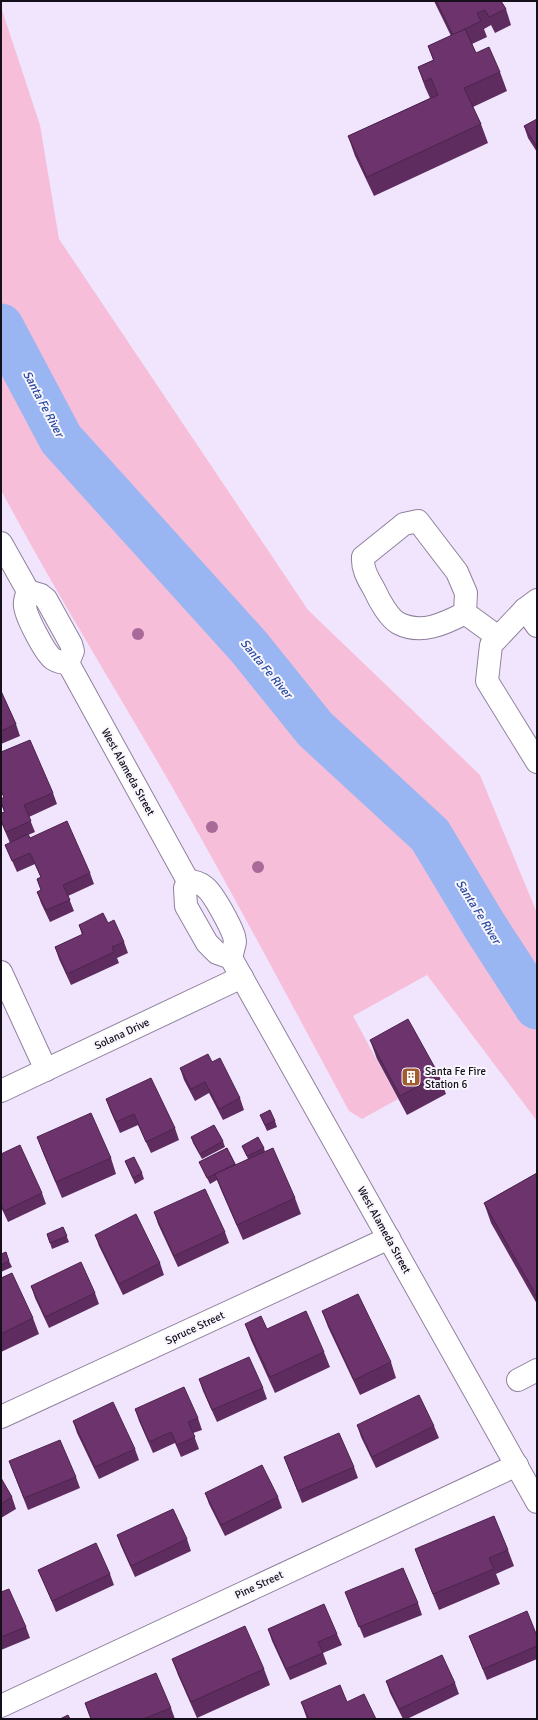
<svg xmlns="http://www.w3.org/2000/svg" width="538" height="1720" font-family="Signika,sans-serif">
	<style>
		.green { fill: #f7bed9 }
		.lines { fill: none; stroke-linecap: round; stroke-linejoin: round }
		.river { stroke: #9ab6f2; stroke-width: 45 }
		.minor-casing { stroke: #8f819d; stroke-width: 24 }
		.minor { stroke: #fff; stroke-width: 22 }
		.tree { fill: #a96a9a }
		.wall { fill: #5e2c5e }
		.building { fill: #6d336d; stroke: #4c244c }
		.labels { text-anchor: middle; dominant-baseline: central; stroke-width: 4; stroke-linejoin: round; paint-order: stroke }
		.street-label { font-size: 11px; fill: #140f1a; stroke: #f9f6fd }
		.poi-label { font-size: 11px; fill: #140f1a; stroke: #f9f6fd; text-anchor: start }
		.water-label { font-size: 12px; font-style: italic; fill: #284aa0; stroke: #f9f6fd }
	</style>
	<rect width="100%" height="100%" fill="#f1e5fe"/>
	<path class="green" d="M1 7 40 125 59 239 308 610 480 775 537 913V1121L427 975 353 1016 398 1099 362 1119 349 1111C290 1001 232 892 171 785 114 686 54 590 1 490Z"/>
	<g class="lines">
		<path class="river" d="M1 326 61 439 249 647 315 729 430 835 484 925 537 1007"/>
		<g class="minor-casing">
			<g id="minor">
				<path d="M1 543 28 591C26 596 24 601 25 606 26 617 45 653 53 659 58 662 63 663 68 663"/>
				<path d="M28 591 41 595 46 599 71 644 73 651 68 663"/>
				<path d="M537 600 525 609 491 645 487 681 537 762"/>
				<path d="M525 609 537 626"/>
				<path d="M465 613C444 624 421 635 398 623 389 618 379 600 375 591 369 580 362 570 363 557L404 524 418 521 457 572 466 593 465 613 498 637"/>
				<path d="M68 663 188 881"/>
				<path d="M188 881 185 888 186 906 207 943 217 953 231 958 537 1502"/>
				<path d="M188 881C194 881 200 883 205 887 214 894 230 925 234 936L235 942 231 958"/>
				<path d="M1 972 46 1070"/>
				<path d="M1 1091 242 977"/>
				<path d="M518 1380 537 1370"/>
				<path d="M1 1417 389 1238"/>
				<path d="M1 1706 517 1465"/>
			</g>
		</g>
		<use href="#minor" class="minor"/>
	</g>
	<g class="tree">
		<circle cx="138" cy="634" r="6"/>
		<circle cx="212" cy="827" r="6"/>
		<circle cx="258" cy="867" r="6"/>
	</g>
	<g class="wall">
		<path d="M434 1H501L506 9 511 25 495 33 491 25 484 29 487 37 472 44 476 53 500 72 507 91 473 107 481 124 488 143 374 196 355 156 348 136 430 98 425 87 418 67 433 60 428 46 451 36Z"/>
		<path d="M537 119V152L528 138 524 126Z"/>
		<path d="M1 691 16 724 20 736 1 744Z"/>
		<path d="M1 752 53 793 57 804 29 817 35 832 28 835 30 838 90 873 94 884 68 896 74 911 50 922 41 903 37 892 41 890 37 879 41 878 35 864 17 872 5 845 10 843 1 822V813L4 812 1 803 4 798 1 792Z"/>
		<path d="M108 923 124 942 128 953 117 958 119 963 71 985 59 959 55 947 82 935 79 925Z"/>
		<path d="M370 1040 439 1075 446 1094 407 1115 377 1059Z"/>
		<path d="M212 1062 240 1098 244 1110 223 1120 209 1093 195 1101 184 1080 180 1068Z"/>
		<path d="M106 1099 175 1128 179 1140 151 1153 138 1125 120 1133 110 1110Z"/>
		<path d="M260 1115 275 1121 277 1127 267 1131Z"/>
		<path d="M37 1137 111 1158 116 1174 62 1198 43 1153Z"/>
		<path d="M191 1137 223 1141 225 1147 202 1159 193 1143Z"/>
		<path d="M242 1146 264 1148 265 1152 295 1198 301 1214 243 1240 221 1190 217 1180 210 1184 199 1162 227 1148 236 1165 248 1159Z"/>
		<path d="M1 1154 42 1193 46 1204 8 1222 1 1207Z"/>
		<path d="M125 1161 142 1173 144 1179 135 1184Z"/>
		<path d="M537 1173V1304L491 1223 484 1203Z"/>
		<path d="M154 1212 225 1232 229 1243 178 1267 158 1224Z"/>
		<path d="M63 1227 69 1242 52 1249 47 1234Z"/>
		<path d="M95 1235 160 1263 164 1275 123 1295 99 1246Z"/>
		<path d="M1 1254 9 1261 12 1267 1 1272Z"/>
		<path d="M1 1278 33 1318 39 1334 1 1352Z"/>
		<path d="M31 1286 95 1293 99 1304 49 1328 35 1298Z"/>
		<path d="M322 1311 391 1362 396 1378 360 1395 328 1327Z"/>
		<path d="M245 1324 267 1329 324 1352 330 1367 275 1393 251 1340Z"/>
		<path d="M199 1379 263 1388 267 1399 217 1422 203 1391Z"/>
		<path d="M135 1409 198 1418 202 1430 193 1433 199 1449 181 1457 175 1443 153 1453 139 1421Z"/>
		<path d="M73 1421 135 1449 139 1460 99 1479 77 1433Z"/>
		<path d="M357 1425 434 1426 439 1438 376 1468 361 1437Z"/>
		<path d="M284 1457 354 1467 358 1478 302 1503Z"/>
		<path d="M9 1461 76 1477 80 1488 28 1510Z"/>
		<path d="M1 1478 12 1497 16 1509 1 1518Z"/>
		<path d="M205 1493 278 1497 282 1508 225 1536 209 1504Z"/>
		<path d="M117 1535 187 1539 191 1551 135 1577 121 1546Z"/>
		<path d="M415 1549 508 1550 514 1566 496 1574 500 1584 439 1610 421 1565Z"/>
		<path d="M38 1570 110 1574 114 1585 56 1612 43 1581Z"/>
		<path d="M1 1592 26 1627 30 1638 1 1650Z"/>
		<path d="M345 1592 418 1603 422 1615 364 1638Z"/>
		<path d="M268 1629 337 1634 342 1645 323 1653 327 1664 290 1680 272 1641Z"/>
		<path d="M469 1636H537V1659L487 1680Z"/>
		<path d="M172 1659 264 1669 270 1685 197 1718 178 1675Z"/>
		<path d="M386 1681 455 1683 459 1694 407 1719H403L390 1693Z"/>
		<path d="M301 1702H347L376 1719H307Z"/>
		<path d="M85 1703 171 1708 175 1719H91Z"/>
	</g>
	<g class="building">
		<path d="M436 1H501L506 9 489 17 485 10 477 13 481 21 453 35Z"/>
		<path d="M465 29 476 53 489 47 500 72 464 88 481 124 367 177 348 136 438 95 431 78 424 82 418 67 434 60 428 46Z"/>
		<path d="M537 119V147L524 126Z"/>
		<path d="M1 691 16 724 1 731Z"/>
		<path d="M30 740 53 793 24 805 31 821 6 832 1 820V813L5 812 1 802V799L4 797 1 790V752Z"/>
		<path d="M67 821 90 873 63 885 70 900 46 910 37 892 41 890 37 879 41 877 30 853 12 861 5 845 28 834 30 838Z"/>
		<path d="M103 913 108 923 114 920 124 942 112 947 114 952 67 974 55 947 83 934 79 925Z"/>
		<path d="M408 1019 439 1075 400 1096 370 1040Z"/>
		<path d="M208 1054 212 1062 220 1058 240 1098 219 1109 205 1082 191 1089 180 1068Z"/>
		<path d="M151 1078 175 1128 146 1142 134 1114 116 1122 106 1099Z"/>
		<path d="M270 1110 275 1121 265 1125 260 1115Z"/>
		<path d="M91 1113 111 1158 56 1182 37 1137Z"/>
		<path d="M214 1125 223 1141 200 1154 191 1137Z"/>
		<path d="M258 1137 264 1148 247 1156 242 1146Z"/>
		<path d="M20 1145 42 1193 4 1211 1 1205V1154Z"/>
		<path d="M227 1148 235 1164 207 1178 199 1162Z"/>
		<path d="M273 1148 295 1198 237 1225 215 1174Z"/>
		<path d="M134 1157 142 1173 133 1178 125 1161Z"/>
		<path d="M537 1173V1297L484 1203Z"/>
		<path d="M205 1189 225 1232 174 1256 154 1212Z"/>
		<path d="M136 1214 160 1263 119 1284 95 1235Z"/>
		<path d="M63 1227 67 1236 50 1243 47 1234Z"/>
		<path d="M6 1252 9 1261 1 1265V1254Z"/>
		<path d="M81 1262 95 1293 45 1317 31 1286Z"/>
		<path d="M12 1273 33 1318 1 1334V1278Z"/>
		<path d="M358 1294 391 1362 354 1380 322 1311Z"/>
		<path d="M306 1311 324 1352 270 1377 245 1324 261 1316 267 1329Z"/>
		<path d="M249 1357 263 1388 212 1410 199 1379Z"/>
		<path d="M184 1387 198 1418 188 1422 195 1437 177 1445 171 1432 149 1442 135 1409Z"/>
		<path d="M419 1395 434 1426 372 1457 357 1425Z"/>
		<path d="M113 1402 135 1449 95 1467 73 1421Z"/>
		<path d="M339 1433 354 1467 298 1491 284 1457Z"/>
		<path d="M60 1440 76 1477 24 1498 9 1461Z"/>
		<path d="M262 1465 278 1497 221 1525 205 1493Z"/>
		<path d="M1 1478 12 1497 1 1504Z"/>
		<path d="M173 1509 187 1539 131 1566 117 1535Z"/>
		<path d="M494 1516 508 1550 489 1558 494 1569 433 1594 415 1549Z"/>
		<path d="M96 1543 110 1574 52 1601 38 1570Z"/>
		<path d="M403 1568 418 1603 359 1627 345 1592Z"/>
		<path d="M9 1589 26 1627 1 1637V1592Z"/>
		<path d="M324 1604 337 1634 318 1642 323 1653 286 1669 268 1629Z"/>
		<path d="M527 1611 537 1636V1646L483 1669 469 1636Z"/>
		<path d="M245 1626 264 1669 191 1702 172 1659Z"/>
		<path d="M442 1655 455 1683 399 1709 386 1681Z"/>
		<path d="M156 1673 171 1708 143 1719H91L85 1703Z"/>
		<path d="M340 1685 347 1702 364 1694 376 1719H309L301 1702Z"/>
		<path d="M68 1715 70 1719H60Z"/>
	</g>
	<defs>
		<g id="building-square" transform="scale(1)"><rect x="-9" y="-9" width="18" height="18" rx="4" fill="#a15c2f" stroke="#f9f6fd"/><path d="M-4-6H4V6H1V3H-1V6H-4ZM-2.5-4.3h1.7v1.8h-1.7ZM.8-4.3h1.7v1.8H.8ZM-2.5-1h1.7V.8h-1.7ZM.8-1h1.7V.8H.8Z" fill="#fff"/></g>
	</defs>
	<g fill-rule="evenodd">
		<use href="#building-square" x="411" y="1077"/>
	</g>
	<g class="labels">
		<g class="street-label">
			<text transform="translate(128 772) rotate(61)">West Alameda Street</text>
			<text transform="translate(122 1034) rotate(-25)">Solana Drive</text>
			<text transform="translate(384 1230) rotate(61)">West Alameda Street</text>
			<text transform="translate(195 1328) rotate(-25)">Spruce Street</text>
			<text transform="translate(259 1585) rotate(-25)">Pine Street</text>
		</g>
		<g class="poi-label">
			<text x="425" y="1071">Santa Fe Fire<tspan x="425" dy="13">Station 6</tspan></text>
		</g>
		<g class="water-label">
			<text transform="translate(43 404) rotate(62)">Santa Fe River</text>
			<text transform="translate(266 669) rotate(50)">Santa Fe River</text>
			<text transform="translate(478 912) rotate(58)">Santa Fe River</text>
		</g>
	</g>
	<rect width="538" height="1720" fill="none" stroke="#140f1a" stroke-width="4"/>
</svg>
